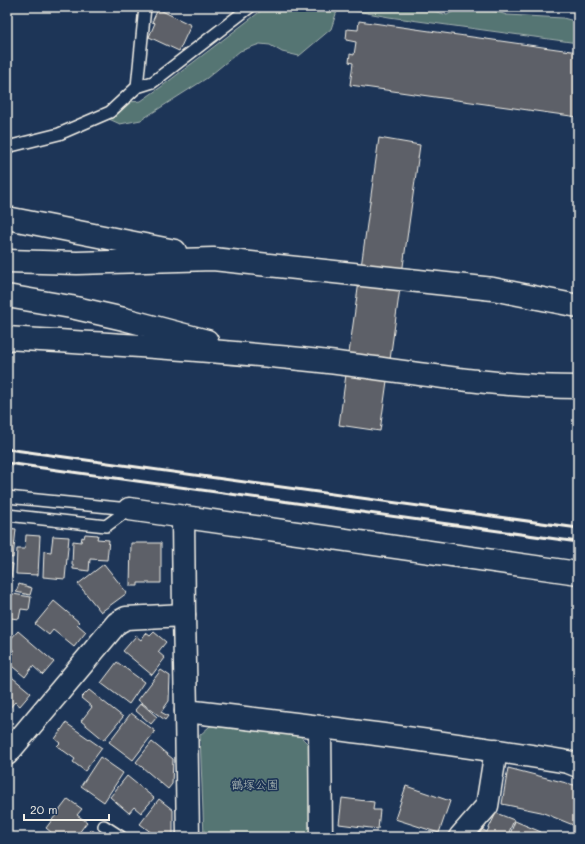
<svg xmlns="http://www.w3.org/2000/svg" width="585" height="844" font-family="Mali,'Klee One',sans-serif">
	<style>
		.green { fill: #547473; stroke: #a4b2ae }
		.building { fill: #5d6067; stroke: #f4f1e8 }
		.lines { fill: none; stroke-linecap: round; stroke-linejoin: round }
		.service-casing { stroke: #f4f1e8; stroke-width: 14 }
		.minor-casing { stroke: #f4f1e8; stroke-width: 25 }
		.motorway-casing { stroke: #f4f1e8; stroke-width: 25 }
		.service { stroke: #1d3557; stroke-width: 11 }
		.minor { stroke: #1d3557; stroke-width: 22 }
		.motorway { stroke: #1d3557; stroke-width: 22 }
		.rail { stroke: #f4f1e8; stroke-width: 3 }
		.labels { text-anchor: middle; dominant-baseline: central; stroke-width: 3.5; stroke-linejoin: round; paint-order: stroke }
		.park-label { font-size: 12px; fill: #b4bfb9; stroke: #1d3557 }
	</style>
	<rect width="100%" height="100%" fill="#1d3557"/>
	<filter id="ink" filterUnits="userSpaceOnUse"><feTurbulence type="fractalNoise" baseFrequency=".025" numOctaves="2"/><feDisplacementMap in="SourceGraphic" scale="8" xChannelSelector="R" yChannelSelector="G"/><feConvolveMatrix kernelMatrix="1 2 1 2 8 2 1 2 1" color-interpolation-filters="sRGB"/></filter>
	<g filter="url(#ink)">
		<g class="green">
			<path d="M266 7H422L447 15 461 7H481L507 15 563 18 578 22V43L389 17 351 10 337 11 331 29 299 56 282 52 270 45 260 44 240 51 207 78 141 120 120 124 109 119 120 112 129 102 141 101 161 87Z"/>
			<path d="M210 726 300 736 312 748 310 837H204L200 735Z"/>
		</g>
		<g class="building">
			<path d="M158 9 191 25 179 51 149 37 155 23 152 22Z"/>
			<path d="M359 21 578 52V117L350 85 353 63 349 62 350 54 354 55 356 42 346 40 347 29 358 30Z"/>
			<path d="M379 138 420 145 380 431 339 425Z"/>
			<path d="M7 528 16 529 13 558 7 557Z"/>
			<path d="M85 534 98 535 97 539 109 540 107 560 90 559 89 571 73 569V565H72L73 541 81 542 82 537 84 538Z"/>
			<path d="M26 535 40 536 38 575 16 574 17 549H25Z"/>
			<path d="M53 536 69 537 65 579 43 577 44 551 51 552Z"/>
			<path d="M131 543H161V583H138V586H130Z"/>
			<path d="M7 563 13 564 11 577H7Z"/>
			<path d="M104 564 127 593 101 612 78 584Z"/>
			<path d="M19 584 32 588 30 595 16 592Z"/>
			<path d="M7 593 31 597 29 610 21 609 19 619 10 618 8 630Z"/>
			<path d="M54 601 79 622 77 624 86 632 74 647 53 630 49 635 35 624Z"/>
			<path d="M18 631 54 662 43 675 33 666 25 677 7 662 14 651 7 643Z"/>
			<path d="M154 632 166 642 158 652 165 658 152 675 123 651 136 636 141 640 146 633 150 636Z"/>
			<path d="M117 662 144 682 129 704 101 683Z"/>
			<path d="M161 670 170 676 169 701 161 712 168 716 165 720 138 700Z"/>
			<path d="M7 673 31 693 20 706 15 702 7 711Z"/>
			<path d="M89 690 123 717 104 740 81 721 92 707 81 698Z"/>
			<path d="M141 703 157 717 151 724 135 710Z"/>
			<path d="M131 713 155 731 133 760 109 742Z"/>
			<path d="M66 723 102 748 85 771 73 762 75 759 57 746 60 743 55 739Z"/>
			<path d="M152 742 173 759 172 784 168 789 136 762Z"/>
			<path d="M100 757 123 773 104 802 81 786Z"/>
			<path d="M508 768 578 786V827L541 812 502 804Z"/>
			<path d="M127 776 154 798 141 813 134 807 129 813 110 797Z"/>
			<path d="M406 786 450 801 439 833 395 819Z"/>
			<path d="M342 798 374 802 373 810H380L378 829 339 824Z"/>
			<path d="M68 799 82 809 77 815 87 822 76 837H57L46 828Z"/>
			<path d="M159 799 173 810V837H157L140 824Z"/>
			<path d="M496 813 514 820 507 837H477L481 829 487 832Z"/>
			<path d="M515 821 541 832 539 837H509Z"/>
			<path d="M91 829 101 837H84Z"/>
			<path d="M543 833 553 837H541Z"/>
		</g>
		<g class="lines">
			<g class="service-casing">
				<g id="service">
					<path d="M137 87 153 82 250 7"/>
					<path d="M7 147 59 134 110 112 137 87 145 7"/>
					<path d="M7 497 129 509"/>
					<path d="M7 515 106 526 129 509"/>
					<path d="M104 826 121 837"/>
				</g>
			</g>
			<g class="minor-casing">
				<g id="minor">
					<path d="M129 509 578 573"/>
					<path d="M183 518 184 615 186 711C314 726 442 741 568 762L578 766"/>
					<path d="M186 711 188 837"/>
					<path d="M320 728 321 837"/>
					<path d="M7 754 117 623 126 618 184 615"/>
					<path d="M460 837 487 806 496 750"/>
				</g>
			</g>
			<g class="motorway-casing">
				<g id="motorway">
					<path d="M7 218 175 251"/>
					<path d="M7 261 77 263 213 259 493 289 578 306"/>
					<path d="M7 296 71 307 124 319 207 341"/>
					<path d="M7 338C111 344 216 350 320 361 406 371 492 387 578 387"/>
				</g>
			</g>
			<use href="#service" class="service"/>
			<use href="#minor" class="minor"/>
			<use href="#motorway" class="motorway"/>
			<g class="rail">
				<path d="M7 449 578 528"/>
				<path d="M7 463 578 542"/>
			</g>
		</g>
	</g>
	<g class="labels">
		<g class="park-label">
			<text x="255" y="784">鶴塚公園</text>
		</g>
	</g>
	<rect width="585" height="844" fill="none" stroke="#1d3557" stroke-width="24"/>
	<rect x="12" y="12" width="561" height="820" fill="none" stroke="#f4f1e8" stroke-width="1.5" filter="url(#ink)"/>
	<path d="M24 814v6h85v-6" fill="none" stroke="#f4f1e8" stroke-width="2"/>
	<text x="30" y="814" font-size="12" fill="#f4f1e8" stroke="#1d3557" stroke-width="3" paint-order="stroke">20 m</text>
</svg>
